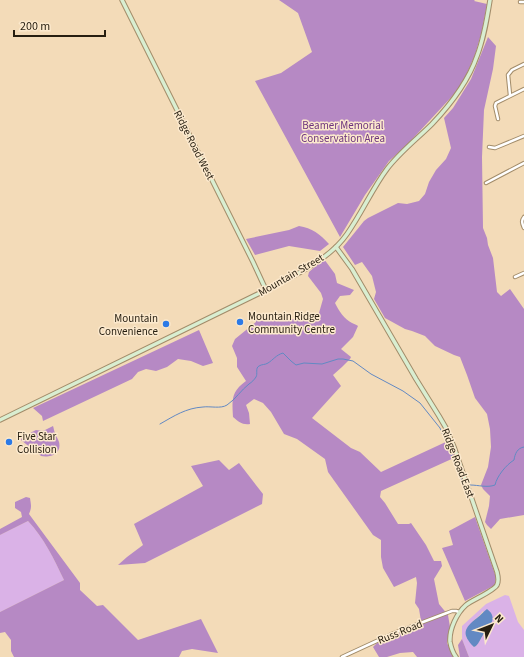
<svg xmlns="http://www.w3.org/2000/svg" width="524" height="657" font-family="'Source Sans 3',sans-serif">
	<style>
		.green { fill: #dab2e7; fill-rule: evenodd }
		.forest { fill: #b689c4 }
		.water { fill: #6289c3 }
		.lines { fill: none; stroke-linecap: round; stroke-linejoin: round }
		.stream { stroke: #6289c3; stroke-width: 1 }
		.street-casing { stroke: #a28c6a; stroke-width: 4.5 }
		.secondary-casing { stroke: #a28c6a; stroke-width: 5.5 }
		.street { stroke: #fff; stroke-width: 2.5 }
		.secondary { stroke: #d9eed1; stroke-width: 3.5 }
		.poi-dot { fill: #2c7ae6; stroke: #fce9cd; stroke-width: 1.5 }
		.labels { text-anchor: middle; dominant-baseline: central; stroke-width: 3; stroke-linejoin: round; paint-order: stroke }
		.park-label { font-size: 11px; fill: #6d357e; stroke: #fce9cd }
		.street-label { font-size: 11px; fill: #261e10; stroke: #fce9cd }
		.poi-label { font-size: 11px; fill: #261e10; stroke: #fce9cd; text-anchor: start }
	</style>
	<rect width="100%" height="100%" fill="#f3dbb8"/>
	<g class="green">
		<path d="M28 521C44 538 54 559 64 580L0 612V535Z"/>
		<path d="M505 595 509 596 518 622 524 630V657H469L462 639V626L486 604ZM483 611 490 626 483 635 476 646 474 647 466 637 473 621 479 616Z"/>
	</g>
	<g class="forest">
		<path d="M279 0H475L474 1 487 4 482 31 475 55 464 80 456 92 406 146 389 161 365 195 340 237 255 81 281 73 312 52 298 13Z"/>
		<path d="M488 37 496 46 493 69 484 110 482 157 483 228 487 238 488 245 493 258 497 292 501 296 510 289 524 309V515L500 519 491 529 487 525 485 522 489 506 490 496 483 489 481 485 488 467 491 447 490 429 487 414 475 398 467 375 460 357 454 355 435 346 425 336 412 331 405 329 385 318 374 299 376 292 372 276 362 262 355 265 343 247 364 221 368 218 398 203 407 204 419 201 425 194 429 182 436 170 446 159 451 148 444 118 453 108 471 79Z"/>
		<path d="M299 226C312 228 320 234 329 244L320 251 289 246 255 255 246 239 289 230Z"/>
		<path d="M324 259 335 274 337 283 354 290 350 295 340 296 335 303C339 311 344 319 352 323 354 324 357 325 358 326L353 337 341 349 351 357 350 359 342 367 333 375 341 386 312 418 351 448 360 452 381 472 450 440 456 457 381 491 380 497 385 503 398 524H409L411 523 426 545 434 561H441L442 566 434 579 439 604 448 615 450 627 447 643 454 657H417L413 652 400 653 387 657H379L373 647 377 643 392 634 404 631 421 621 419 609 415 603 417 583 416 577 394 587 383 568 381 557V540L373 535 328 472 325 459 297 439 284 434 271 412 263 403 254 399 246 405 249 413 250 424C242 425 239 422 233 417 232 399 231 392 246 381L237 367V358L232 346 235 339 256 322V319L260 321H266L290 319H303L319 313 323 299 321 293 308 276 309 272Z"/>
		<path d="M199 330 213 363 203 366 191 361 178 359 167 367 156 371 146 369 138 372 132 379 43 421 42 416 33 408Z"/>
		<path d="M53 426C54 429 54 431 55 433 56 436 58 439 59 442 62 454 50 458 41 456 35 450 28 446 21 440V437L23 435 28 434 36 430 43 431Z"/>
		<path d="M219 460 229 470 239 463 263 494 262 504 145 563 118 565 127 557 143 545 134 524 203 486 191 466Z"/>
		<path d="M26 497 30 498C31 505 32 507 29 514L80 583V590L97 606 103 605 138 640 201 619 218 653 192 649 182 651 179 657H14L11 651V640L5 632 0 633V612L64 580C54 559 44 538 28 521L0 535V529L22 517 21 512 15 508V502Z"/>
		<path d="M475 517 496 577 495 585 465 601 442 548 453 545 449 531Z"/>
		<path d="M462 639 469 657H460L458 645Z"/>
	</g>
	<path class="water" d="M487 609C499 618 489 627 483 635 481 638 479 643 476 646L474 647C461 634 464 628 477 618 481 615 483 612 487 609Z"/>
	<g class="lines">
		<g class="stream">
			<path d="M160 424C174 416 186 408 203 407 210 406 221 409 227 405 236 399 241 390 249 384 252 382 254 380 256 377 258 374 255 368 259 366 262 364 265 365 268 363 273 360 276 355 283 353L291 361 296 365 304 363 322 364 338 359H343L353 361 371 374 403 391 420 403 440 428 463 483"/>
			<path d="M470 485C479 485 487 488 495 485 497 476 506 465 514 460 515 454 517 448 524 447"/>
		</g>
		<g class="street-casing">
			<g id="street">
				<path d="M520 2H524"/>
				<path d="M510 95 508 75 512 70 524 64"/>
				<path d="M498 119 495 106 496 103 524 89"/>
				<path d="M489 147 495 148 524 136"/>
				<path d="M486 183 524 163"/>
				<path d="M524 217C521 221 522 223 524 228"/>
				<path d="M515 277 524 273"/>
				<path d="M342 657 394 633 452 611H456L459 612"/>
			</g>
		</g>
		<g class="secondary-casing">
			<g id="secondary">
				<path d="M122 0 253 262 266 290"/>
				<path d="M336 247 352 269 416 379 439 416 446 428 454 447 497 572C498 576 499 581 497 585 494 591 472 600 466 605 457 613 449 629 450 642 451 647 453 653 456 657"/>
				<path d="M0 420 266 290C294 276 329 260 347 234 362 213 372 189 387 169 400 152 417 139 432 124 451 104 468 82 477 56 484 38 487 19 490 0"/>
			</g>
		</g>
		<use href="#street" class="street"/>
		<use href="#secondary" class="secondary"/>
	</g>
	<g class="poi-dot">
		<circle cx="240" cy="322" r="4"/>
		<circle cx="166" cy="324" r="4"/>
		<circle cx="9" cy="442" r="4"/>
	</g>
	<g class="labels">
		<g class="park-label">
			<text x="343" y="125">Beamer Memorial<tspan x="343" dy="13">Conservation Area</tspan></text>
		</g>
		<g class="street-label">
			<text transform="translate(194 145) rotate(63)">Ridge Road West</text>
			<text transform="translate(291 275) rotate(-30)">Mountain Street</text>
			<text transform="translate(458 463) rotate(69)">Ridge Road East</text>
			<text transform="translate(400 632) rotate(-22)">Russ Road</text>
		</g>
		<g class="poi-label">
			<text x="248" y="316">Mountain Ridge<tspan x="248" dy="13">Community Centre</tspan></text>
			<text x="158" y="318" text-anchor="end">Mountain<tspan x="158" dy="13">Convenience</tspan></text>
			<text x="17" y="436">Five Star<tspan x="17" dy="13">Collision</tspan></text>
		</g>
	</g>
	<g transform="translate(492 625) rotate(47)" stroke="#fce9cd" stroke-width="3" paint-order="stroke">
	<path d="M0-3L7 15L0 10L-7 15Z" fill="#261e10"/>
	<text y="-6" font-size="11" font-weight="bold" text-anchor="middle" fill="#261e10">N</text>
	</g>
	<path d="M14 30v6h91v-6" fill="none" stroke="#261e10" stroke-width="2"/>
	<text x="20" y="30" font-size="12" fill="#261e10" stroke="#fce9cd" stroke-width="3" paint-order="stroke">200 m</text>
</svg>
